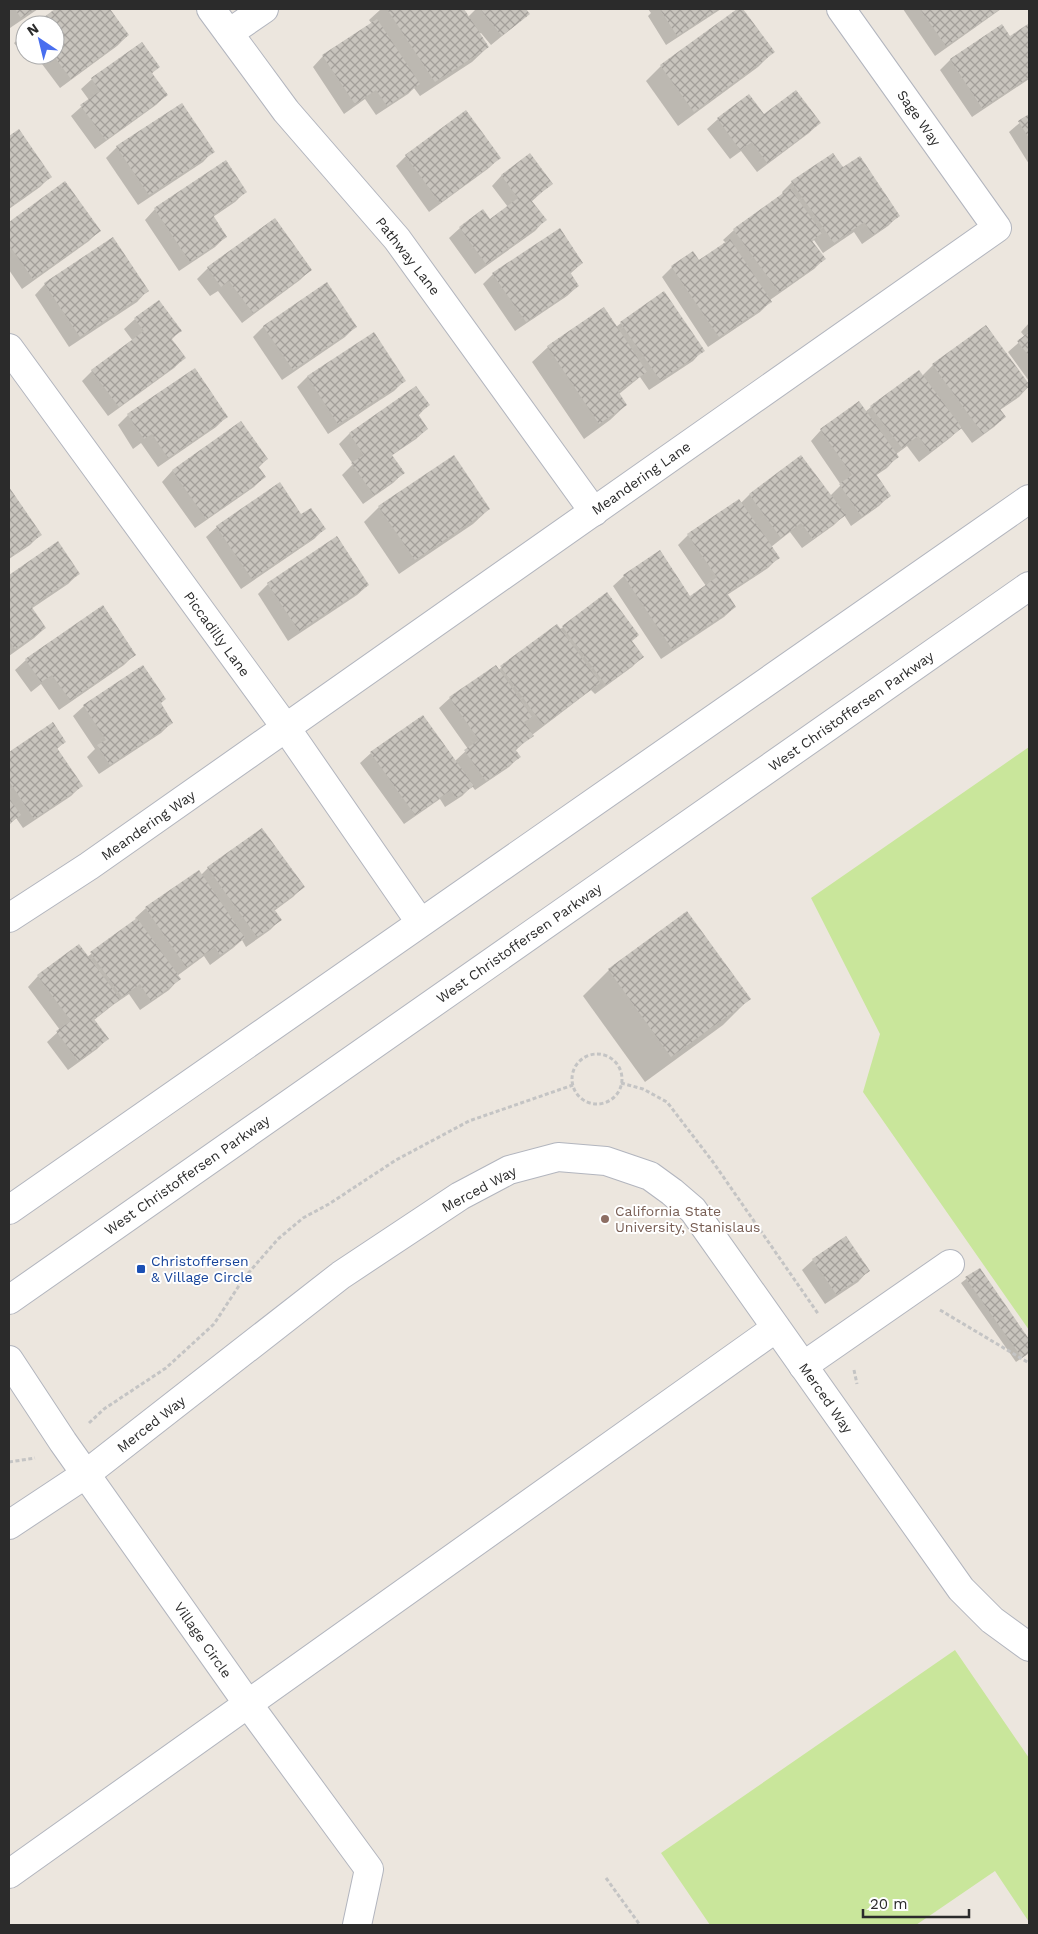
<svg xmlns="http://www.w3.org/2000/svg" width="1038" height="1934" font-family="'Work Sans',sans-serif">
	<style>
		.pitch { fill: #c9e69b }
		.shadow { fill: #0003 }
		.building { fill: url(#building-cross-hatch) }
		.lines { fill: none; stroke-linecap: round; stroke-linejoin: round }
		.minor-casing { stroke: #b2b5be; stroke-width: 30 }
		.path { stroke: #c4c4c4; stroke-width: 3; stroke-dasharray: 4 2.5; stroke-linecap: butt }
		.minor { stroke: #fff; stroke-width: 28 }
		.education-dot { fill: #8d6e63; stroke: #fff; stroke-width: 2 }
		.transit-dot { fill: #1a4fb4; stroke: #fff; stroke-width: 2 }
		.labels { text-anchor: middle; dominant-baseline: central; stroke-width: 4; stroke-linejoin: round; paint-order: stroke }
		.street-label { font-size: 14px; fill: #2b2b2b; stroke: #fff }
		.education-label { font-size: 14px; fill: #785e54; stroke: #fff; text-anchor: start }
		.transit-label { font-size: 14px; fill: #164399; stroke: #fff; text-anchor: start }
	</style>
	<defs>
		<pattern id="building-cross-hatch" width="8" height="8" patternUnits="userSpaceOnUse" patternTransform="scale(1.25)"><rect width="8" height="8" fill="#c8c4bd"/><path d="M0 0l8 8M0 8l8-8" fill="none" stroke="#a39f9a"/></pattern>
	</defs>
	<rect width="100%" height="100%" fill="#ece6de"/>
	<g class="pitch">
		<path d="M1029 747V1330L863 1092 880 1034 811 898Z"/>
		<path d="M955 1650 1029 1758V1922L995 1871 916 1925H710L661 1853Z"/>
	</g>
	<g class="shadow">
		<path d="M9 9H38L10 28Z"/>
		<path d="M57 9H108L128 35 117 46 60 88 36 56 29 62 14 43 25 33V55H55V25H35Z"/>
		<path d="M381 9H462L468 17 476 9H525L529 14 491 45 481 33 479 34 488 47 472 62 420 96 414 88 408 94 376 115 365 99 344 114 313 67 323 56 372 24 369 20Z"/>
		<path d="M648 9H721L666 45 648 16 651 13Z"/>
		<path d="M739 9H742L773 52 758 67 678 126 646 81 661 66Z"/>
		<path d="M903 9H1001L935 56Z"/>
		<path d="M1028 25 1029 79 972 117 940 70 950 60 1001 26 1009 38Z"/>
		<path d="M141 43 158 67 151 74 166 95 156 105 95 149 71 116 89 100 81 89 92 79Z"/>
		<path d="M181 104 213 151 203 162 138 205 106 158 117 147Z"/>
		<path d="M1029 115V164L1009 132Z"/>
		<path d="M763 116 819 123 809 133 757 172 741 151 730 159 707 129 718 119Z"/>
		<path d="M19 131 50 177 40 187 9 209V137Z"/>
		<path d="M406 156 499 158 489 168 429 212 396 166Z"/>
		<path d="M842 169 899 215 888 226 862 244 854 232 823 253 814 240 812 242 824 259 814 269 770 300V302L760 312 708 347 662 277 672 267 698 261 726 243 723 240 734 230 783 195 782 192 792 182Z"/>
		<path d="M502 175 551 184 531 202 545 220 535 231 475 274 449 238 460 228 490 220 508 207 492 186Z"/>
		<path d="M65 183 99 231 89 241 22 289 9 270V223Z"/>
		<path d="M245 192 235 202 213 217 226 236 215 247 179 271 145 220 155 209Z"/>
		<path d="M274 219 311 269 300 280 242 323 218 291 210 296 197 279 208 268Z"/>
		<path d="M582 263 570 274 578 286 567 296 515 331 483 284 493 274Z"/>
		<path d="M45 284 147 291 137 302 69 347 35 295Z"/>
		<path d="M326 284 355 327 345 337 282 380 253 337 263 327Z"/>
		<path d="M135 319 180 331 171 340 184 358 174 368 108 416 82 381 92 371 133 341 124 329Z"/>
		<path d="M621 323 703 350 693 361 649 390 640 377 619 394 626 405 610 420 584 439 532 362 548 347 616 327Z"/>
		<path d="M1029 323V381L1008 352 1025 337 1021 332Z"/>
		<path d="M986 327 1029 386 1019 397 1000 410 1005 417 994 427 972 443 961 428 950 438 919 462 907 446 895 455 897 457 887 468 875 476 890 495 879 506 851 526 844 515 834 525 802 548 790 532 771 547 778 558 768 568 727 595 735 607 724 617 661 659 613 586 624 576 690 597 706 586 678 545 688 535 741 503 749 495 801 457 830 496 841 485 811 441 821 430 865 412 871 407 922 376 933 365Z"/>
		<path d="M307 377 404 381 394 391 328 434 297 387Z"/>
		<path d="M416 387 428 405 418 416 427 429 416 439 391 456 403 473 393 483 363 504 342 475 353 464 339 444 349 434Z"/>
		<path d="M128 415 226 417 216 427 158 467 141 443 133 449 118 425Z"/>
		<path d="M241 423 267 459 258 468 264 477 254 487 195 528 162 482 172 471Z"/>
		<path d="M279 484 301 516 324 529 314 539 241 589 206 537 217 527Z"/>
		<path d="M9 489 40 535 30 545 9 559Z"/>
		<path d="M379 507 489 509 473 524 399 574 364 522Z"/>
		<path d="M58 543 79 573 68 584 31 609 45 628 34 638 9 656V576Z"/>
		<path d="M268 584 368 585 357 595 288 641 258 594Z"/>
		<path d="M563 627 631 641 642 657 632 667 595 694 591 690 532 735 515 751 519 757 509 767 475 790 472 786 462 796 445 807 440 799 404 824 360 763 371 753 455 761 468 749 439 708 450 698 498 670Z"/>
		<path d="M134 655 124 665 59 710 41 684 31 692 15 670 26 660Z"/>
		<path d="M160 704 172 722 161 733 99 774 87 757 95 749 73 716 84 706Z"/>
		<path d="M52 724 64 742 57 749 81 786 71 796 23 828 16 818 9 825V753Z"/>
		<path d="M262 830 303 887 293 897 274 911 280 920 270 930 246 947 242 940 233 948 210 965 204 956 177 976 179 979 169 990 140 1010 129 994 113 1005 94 1020 107 1039 97 1049 68 1070 47 1042 60 1030 28 987 38 976 87 957 137 920 135 918 146 908 201 875 208 868Z"/>
		<path d="M609 970 749 999 723 1025 645 1082 583 996Z"/>
		<path d="M845 1238 868 1271 858 1282 825 1304 802 1270 813 1260Z"/>
		<path d="M979 1269 1029 1341V1353L1016 1362 961 1283Z"/>
	</g>
	<g class="building">
		<path d="M15 9H35L21 18Z"/>
		<path d="M55 9H110L129 35 71 79 53 55H55V25H33Z"/>
		<path d="M387 9H464L489 47 435 82Z"/>
		<path d="M480 9H526L530 14 502 36Z"/>
		<path d="M660 9H718L677 36Z"/>
		<path d="M737 9H743L775 52 694 112 660 65Z"/>
		<path d="M920 9H1000L946 46Z"/>
		<path d="M377 19 420 84 387 106 376 90 355 104 322 55Z"/>
		<path d="M1002 24 1010 36 1028 24 1029 25V77L982 108 950 59Z"/>
		<path d="M142 42 160 67 152 73 168 95 106 140 80 105 100 91 91 78Z"/>
		<path d="M796 90 821 123 767 163 752 142 740 150 717 118 749 94 764 114Z"/>
		<path d="M182 103 215 152 149 195 116 146Z"/>
		<path d="M466 110 501 158 440 203 405 155Z"/>
		<path d="M1029 114V138L1018 121Z"/>
		<path d="M19 129 52 177 9 207V136Z"/>
		<path d="M530 153 553 184 531 200 547 220 486 264 459 227 483 209 490 219 518 198 501 175Z"/>
		<path d="M833 153 843 167 860 156 900 216 873 235 864 222 834 243 791 181Z"/>
		<path d="M226 160 247 192 213 215 227 237 190 262 154 208Z"/>
		<path d="M65 181 101 231 33 279 9 245V222Z"/>
		<path d="M790 188 822 233 812 241 826 259 779 292 733 229Z"/>
		<path d="M275 218 312 270 253 313 229 281 221 287 207 267Z"/>
		<path d="M560 228 583 263 570 272 579 286 526 322 492 273Z"/>
		<path d="M113 237 149 291 80 337 44 283Z"/>
		<path d="M730 239 772 302 719 337 671 266 693 251 699 260Z"/>
		<path d="M327 282 357 327 293 370 263 326Z"/>
		<path d="M664 291 705 351 660 380 620 322Z"/>
		<path d="M159 300 182 331 171 338 186 358 119 407 91 370 144 331 134 318Z"/>
		<path d="M604 307 647 372 618 391 627 405 599 424 547 346Z"/>
		<path d="M986 325 1029 384V387L1000 409 1006 417 983 434 932 364Z"/>
		<path d="M374 332 406 381 338 424 307 376Z"/>
		<path d="M1029 332V356L1017 341Z"/>
		<path d="M195 368 228 417 168 458 152 434 144 439 127 414Z"/>
		<path d="M919 370 962 428 930 452 918 436 902 448 870 406Z"/>
		<path d="M416 386 430 405 418 414 428 429 392 455 405 473 374 495 351 463 364 455 349 433Z"/>
		<path d="M859 401 899 457 876 474 891 496 862 517 839 484 852 475 820 429Z"/>
		<path d="M241 421 268 459 258 466 266 477 206 519 172 470Z"/>
		<path d="M454 455 490 509 415 560 378 506Z"/>
		<path d="M801 455 846 515 813 539 801 523 781 538 749 494Z"/>
		<path d="M280 482 301 514 311 508 326 529 252 579 216 526Z"/>
		<path d="M9 487 42 535 9 557Z"/>
		<path d="M739 499 780 558 727 593 736 607 672 649 623 575 660 550 690 596 717 577 687 534Z"/>
		<path d="M337 536 369 585 299 631 267 583Z"/>
		<path d="M58 541 80 574 31 606 46 628 15 649 9 640V575Z"/>
		<path d="M607 592 639 635 632 641 644 657 606 685 562 626Z"/>
		<path d="M103 605 136 655 70 700 52 675 41 682 25 659Z"/>
		<path d="M557 624 600 683 543 725 500 666Z"/>
		<path d="M143 665 166 699 161 703 173 723 110 765 97 745 106 740 83 705Z"/>
		<path d="M496 665 532 717 524 722 534 736 515 749 521 757 486 781 464 750 479 740 449 697Z"/>
		<path d="M423 715 474 786 456 798 451 790 415 815 370 752Z"/>
		<path d="M53 722 66 742 57 748 83 786 34 819 9 781V752Z"/>
		<path d="M9 798 21 815 9 824Z"/>
		<path d="M262 828 305 887 274 909 282 920 257 937 207 867Z"/>
		<path d="M199 870 245 938 220 955 215 947 186 967 145 907Z"/>
		<path d="M687 911 751 999 671 1057 608 969Z"/>
		<path d="M137 918 181 979 151 1001 140 984 122 997 90 952Z"/>
		<path d="M79 944 120 999 94 1019 109 1039 78 1061 56 1031 71 1021 37 975Z"/>
		<path d="M846 1236 870 1271 836 1294 812 1259Z"/>
		<path d="M980 1268 1029 1339V1353L1022 1358 965 1277Z"/>
	</g>
	<g class="lines">
		<g class="minor-casing">
			<g id="minor">
				<path d="M211 9 286 111 397 239 594 512"/>
				<path d="M229 33 264 9"/>
				<path d="M9 348 286 728 420 922"/>
				<path d="M9 918 89 866 997 228 841 9"/>
				<path d="M9 1210 1029 499"/>
				<path d="M9 1300 1029 586"/>
				<path d="M9 1360 63 1442 248 1704 369 1869 357 1925"/>
				<path d="M803 1366 950 1264"/>
				<path d="M9 1525 86 1474 341 1275 460 1196 509 1170 558 1157 606 1161 650 1176 672 1192 693 1210 961 1589 992 1620 1029 1647"/>
				<path d="M9 1874 776 1328"/>
			</g>
		</g>
		<g class="path">
			<circle cx="597" cy="1079" r="25"/>
			<path d="M621 1083 643 1089 667 1102 713 1162 819 1315"/>
			<path d="M940 1310 1029 1363"/>
			<path d="M854 1370 857 1384"/>
			<path d="M89 1423 104 1409 166 1368 214 1324 244 1278 278 1239 303 1218 329 1204 396 1160 469 1121 573 1085"/>
			<path d="M9 1462 35 1458"/>
			<path d="M606 1878 640 1925"/>
		</g>
		<use href="#minor" class="minor"/>
	</g>
	<circle class="education-dot" cx="605" cy="1219" r="5"/>
	<rect class="transit-dot" x="136" y="1264" width="10" height="10" rx="2.5"/>
	<g class="labels">
		<g class="street-label">
			<text transform="translate(919 118) rotate(55)">Sage Way</text>
			<text transform="translate(408 256) rotate(52)">Pathway Lane</text>
			<text transform="translate(641 478) rotate(-35)">Meandering Lane</text>
			<text transform="translate(217 634) rotate(54)">Piccadilly Lane</text>
			<text transform="translate(851 711) rotate(-35)">West Christoffersen Parkway</text>
			<text transform="translate(148 825) rotate(-35)">Meandering Way</text>
			<text transform="translate(519 943) rotate(-35)">West Christoffersen Parkway</text>
			<text transform="translate(187 1175) rotate(-35)">West Christoffersen Parkway</text>
			<text transform="translate(479 1189) rotate(-28)">Merced Way</text>
			<text transform="translate(826 1398) rotate(55)">Merced Way</text>
			<text transform="translate(151 1424) rotate(-38)">Merced Way</text>
			<text transform="translate(203 1640) rotate(55)">Village Circle</text>
		</g>
		<g class="education-label">
			<text x="615" y="1211">California State<tspan x="615" dy="16">University, Stanislaus</tspan></text>
		</g>
		<g class="transit-label">
			<text x="151" y="1261">Christoffersen<tspan x="151" dy="16">&amp; Village Circle</tspan></text>
		</g>
	</g>
	<rect width="1038" height="1934" fill="none" stroke="#2b2b2b" stroke-width="20"/>
	<g transform="translate(40 40) rotate(325)"><circle r="24" fill="#ffffff" stroke="#aaaaaa"/>
	<path d="M0-4L9 19L0 12L-9 19Z" fill="#486eef"/>
	<text y="-8" font-size="14" font-weight="bold" text-anchor="middle" fill="#2b2b2b">N</text>
	</g>
	<path d="M863 1909v8h106v-8" fill="none" stroke="#2b2b2b" stroke-width="2.5"/>
	<text x="870" y="1909" font-size="15" fill="#2b2b2b" stroke="#ffffff" stroke-width="4" paint-order="stroke">20 m</text>
</svg>
